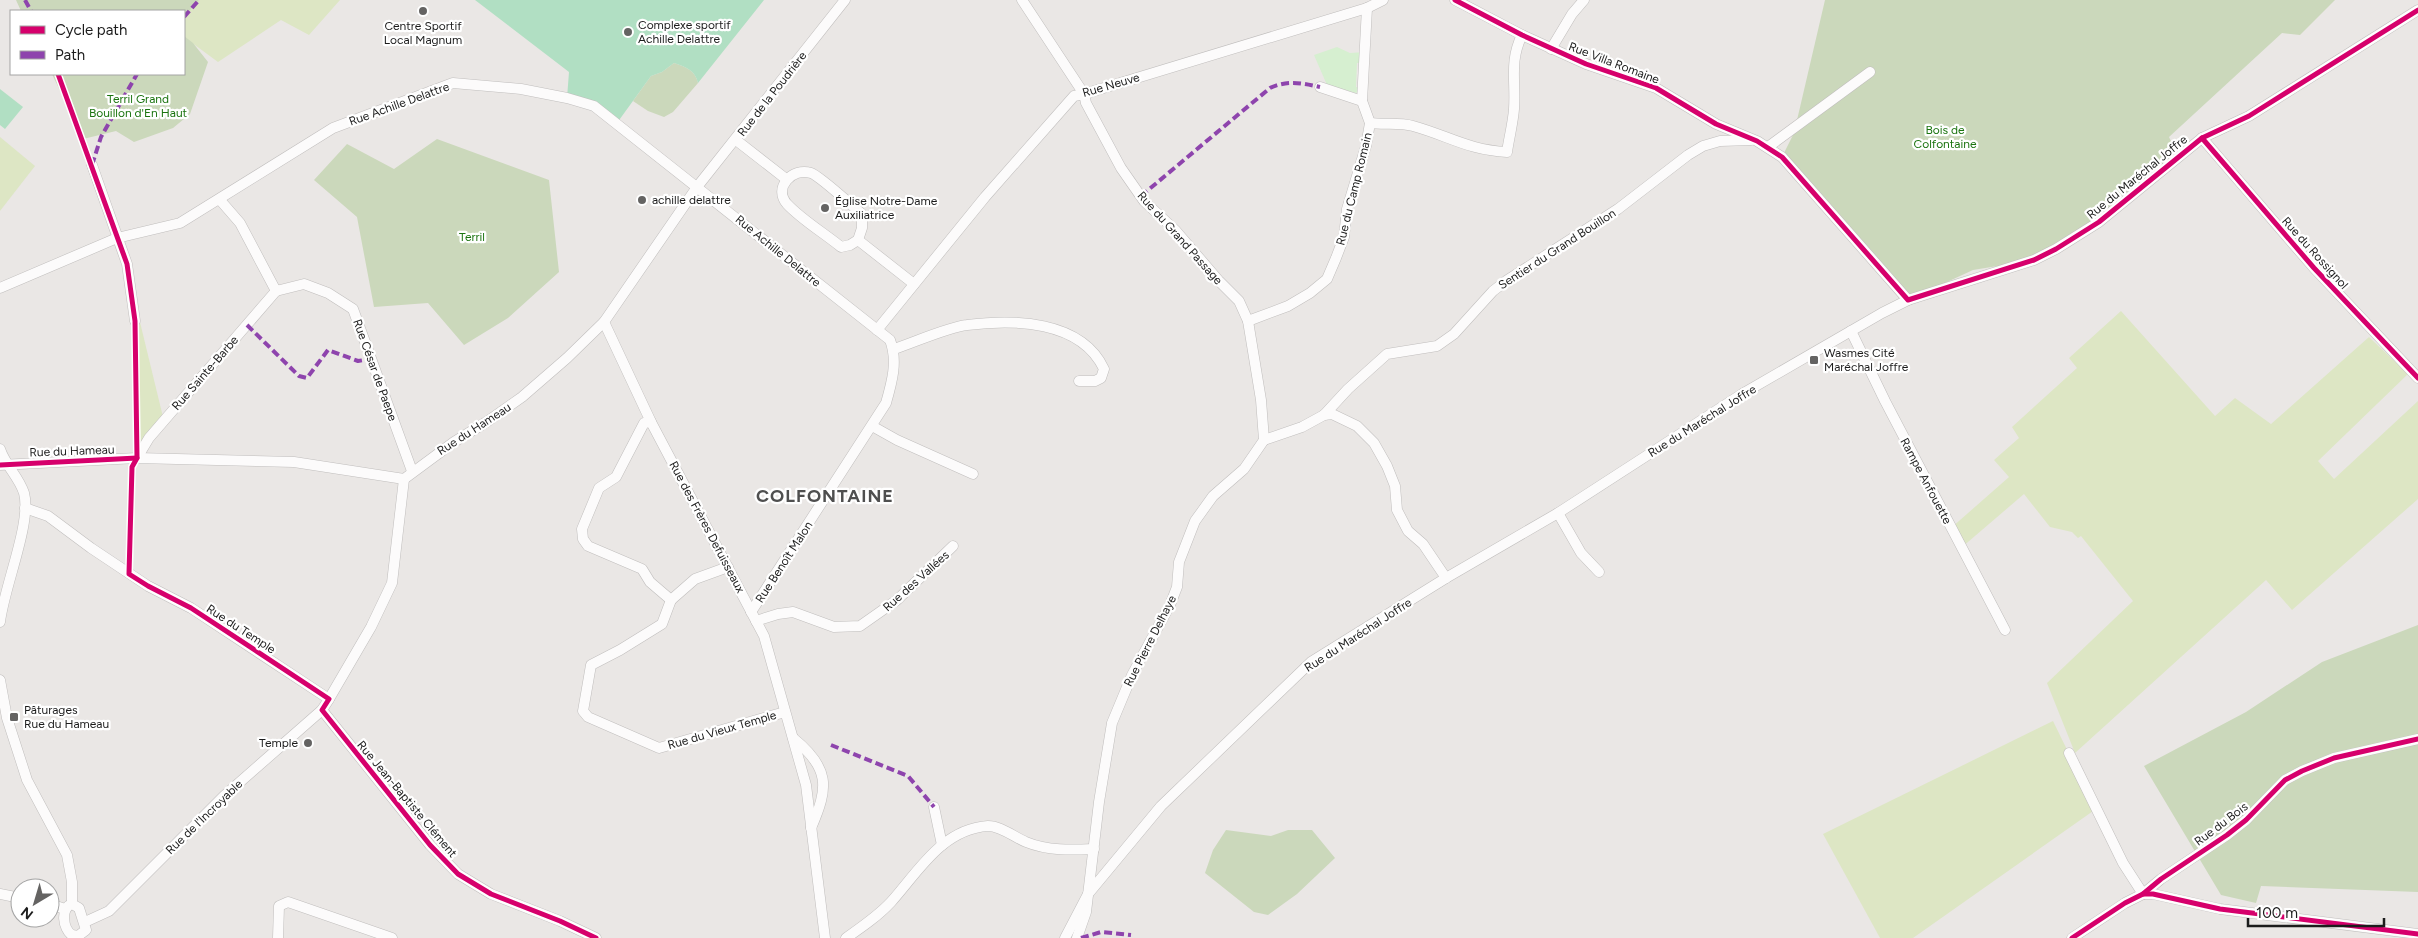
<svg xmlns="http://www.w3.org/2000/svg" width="2418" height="938" font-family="Figtree,sans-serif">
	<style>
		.grass { fill: #dde6c4 }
		.forest { fill: #cbd8bb }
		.park { fill: #d6efd0 }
		.pitch { fill: #b1dfc3 }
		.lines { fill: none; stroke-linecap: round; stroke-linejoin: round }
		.minor-casing { stroke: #c0bebd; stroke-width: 11 }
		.minor { stroke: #fcfbfb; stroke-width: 10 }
		.quiet { stroke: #8e44ad; stroke-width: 4; stroke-dasharray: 8 4; stroke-linecap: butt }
		.cycleway-casing { stroke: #fff; stroke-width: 8 }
		.cycleway { stroke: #d6006c; stroke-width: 5 }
		.poi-dot { fill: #646362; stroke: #fff; stroke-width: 2 }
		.labels { text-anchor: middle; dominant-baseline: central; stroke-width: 4.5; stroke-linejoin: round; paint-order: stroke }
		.poi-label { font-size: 12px; fill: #1c1c1c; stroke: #fff; text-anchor: start }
		.street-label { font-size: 12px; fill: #1c1c1c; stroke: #fff }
		.park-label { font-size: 12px; fill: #1b7410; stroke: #fff }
		.district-label { font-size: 18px; font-weight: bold; letter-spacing: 1px; fill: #4f4f4f; stroke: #fff }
	</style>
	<rect width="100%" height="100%" fill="#eae7e5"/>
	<g class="grass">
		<path d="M199 0H340L309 35 281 20 218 62 184 37V17Z"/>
		<path d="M0 137 35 166 0 211Z"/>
		<path d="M2121 311 2215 416 2235 398 2271 424 2369 337 2408 374 2318 461 2334 479 2418 401V499L2292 610 2266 580 2075 753 2047 683 2133 601 2081 536 2078 538 2072 532 2050 527 2024 494 1961 548 1951 528 2009 477 1994 460 2019 438 2012 427 2077 368 2069 358Z"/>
		<path d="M139 318 163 417 139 449Z"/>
		<path d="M2053 721 2096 809 1913 938H1880L1823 834Z"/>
	</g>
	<g class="forest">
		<path d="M16 0H199L184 17V11H21Z"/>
		<path d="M1825 0H2335L2300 35 2282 33 2169 137 2179 158 2125 200 2034 260 1973 270 1908 300 1782 157 1794 133Z"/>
		<path d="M184 36 193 43 208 62 190 114 173 128 134 142 116 131 83 139 52 74H184Z"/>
		<path d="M674 63C686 67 695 70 698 83L673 112 664 117 648 111 633 101 651 76 662 72Z"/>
		<path d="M437 139 549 180 559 272 508 318 464 345 428 303 374 307 357 217 314 180 347 144 394 169Z"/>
		<path d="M2418 625V892L2261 886 2256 903 2221 895 2144 766 2246 712 2322 662Z"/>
		<path d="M1226 830 1271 836 1288 830H1312L1335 858 1297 894 1268 915 1254 912 1205 873 1213 850Z"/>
	</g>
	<path class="park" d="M1337 47 1350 53 1365 52V63H1357L1356 87 1361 88 1356 93 1327 85 1314 55Z"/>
	<g class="pitch">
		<path d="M475 0H764L698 83C695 70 686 67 674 63L662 72 651 76 617 123 567 98 569 72Z"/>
		<path d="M0 89 23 107 5 129 0 125Z"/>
	</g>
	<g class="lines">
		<g class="minor-casing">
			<g id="minor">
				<path d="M1022 0 1084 94 1086 103 1121 168 1144 201 1176 231 1219 281 1239 301 1248 321 1261 400 1264 440 1244 469 1213 496 1195 521 1179 562 1177 587 1170 605 1132 675 1112 723 1099 802 1086 912 1077 938"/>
				<path d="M1455 0 1522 35 1586 64 1656 88 1716 124 1757 141 1782 157 1908 300"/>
				<path d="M1551 49 1572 14 1584 0"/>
				<path d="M1320 87 1362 101"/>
				<path d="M1370 123C1384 125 1399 122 1413 126 1449 136 1468 150 1507 152 1509 138 1513 123 1514 109 1516 81 1509 62 1522 35"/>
				<path d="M2202 138 2314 268 2418 378"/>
				<path d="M736 140 786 179"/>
				<path d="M1768 147 1870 72"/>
				<path d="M92 165 127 264 135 321"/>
				<path d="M220 200 240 223 276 291 304 284 328 293 353 309 412 471"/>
				<path d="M858 240 862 228V214C852 206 820 176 811 173 792 167 773 188 787 204 802 220 824 233 841 247L850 245 858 240 914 284"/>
				<path d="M0 288 117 238 180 223 333 128 453 83 521 89 567 98 594 106 890 340C898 361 892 382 886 403L751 612"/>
				<path d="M1248 321 1288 306 1310 293 1327 279 1336 258 1344 237 1347 209 1366 146 1370 123 1362 101 1367 8"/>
				<path d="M604 322 651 422 764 636 806 785 825 938"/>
				<path d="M877 330 985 197 1074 96 1084 94 1367 8 1383 0"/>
				<path d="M1851 331 1885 401 2005 630"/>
				<path d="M894 349C913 343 948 327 967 325 1013 319 1081 320 1104 369L1101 378 1095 381H1079"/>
				<path d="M1324 415 1348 389 1387 354 1437 346 1454 334 1493 291 1506 281 1618 209 1688 155 1703 146 1720 141 1751 140"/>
				<path d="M651 422 644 423 616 477 599 488 582 529 583 539 588 546 642 569 650 582 671 600 695 579 728 567"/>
				<path d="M872 426 897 440 973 474"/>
				<path d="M1264 440 1302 427 1324 415 1332 414 1357 426 1374 443 1387 466 1395 486 1397 510 1408 531 1423 544 1446 578"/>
				<path d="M0 449C5 465 19 477 24 493 32 522 4 587 0 622"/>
				<path d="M137 458 149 438 276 291"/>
				<path d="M0 465 137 458 294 462 404 479 454 442 488 421 522 397 567 358 604 322 697 187 845 0"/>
				<path d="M25 508 48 516 91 548 148 586 191 608 329 699 322 710 224 796 109 911 85 922"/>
				<path d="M1558 513 1581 553 1599 572"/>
				<path d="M671 600 662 624 620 650 591 665 583 711 588 717 659 748 785 712"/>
				<path d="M756 621 778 614 793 612 834 627 860 626 897 600 953 546"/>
				<path d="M0 680 7 718 27 780 67 855 72 882V904"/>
				<path d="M329 699 371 627 392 583 404 479"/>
				<path d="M322 710 430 845 458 874 491 894 560 921 596 938"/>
				<path d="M793 738C830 768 829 787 811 828"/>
				<path d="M2069 753 2123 863 2143 894"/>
				<path d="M934 807 942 845"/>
				<path d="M0 894 20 898"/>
				<path d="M2143 894H2153L2220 909 2418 934"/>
				<path d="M50 904 65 909"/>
				<path d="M72 904 79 908 86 930 78 936 72 935C63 929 60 908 72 904Z"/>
				<path d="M278 938 279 906 288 902 392 938"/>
				<path d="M846 938C862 927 878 916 891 902 918 872 942 829 988 826 1001 826 1014 837 1026 842 1048 851 1071 850 1094 849"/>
				<path d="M1065 938 1088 894 1161 806 1311 662 1446 578 1558 513 1742 394 1882 313 1908 300 2034 260 2056 249 2099 222 2202 138 2249 116 2418 10"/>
				<path d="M2072 938 2125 903 2143 894 2161 879 2227 835 2246 820 2285 780 2302 771 2334 758 2418 739"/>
			</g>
		</g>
		<use href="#minor" class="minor"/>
		<g class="quiet">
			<path d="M25 0 31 11"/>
			<path d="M184 17 199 0"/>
			<path d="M92 165 101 137 137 74"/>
			<path d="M1141 196 1270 88C1287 80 1302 83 1320 87"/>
			<path d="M247 325 299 376 307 378 328 350 358 361 371 359"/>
			<path d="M831 745 908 776 934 807"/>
			<path d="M1081 938 1101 932 1131 935"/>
		</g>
		<g class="cycleway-casing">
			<g id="cycleway">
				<path d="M1455 0 1522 35 1586 64 1656 88 1716 124 1757 141 1782 157 1908 300 2034 260 2056 249 2099 222 2202 138 2249 116 2418 10"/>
				<path d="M58 74 127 264 135 321 137 458 132 467 129 574 148 586 191 608 329 699 322 710 430 845 458 874 491 894 560 921 596 938"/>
				<path d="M2202 138 2314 268 2418 378"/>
				<path d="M0 465 137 458"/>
				<path d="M2143 894H2153L2220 909 2418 934"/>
				<path d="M2072 938 2125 903 2143 894 2161 879 2227 835 2246 820 2285 780 2302 771 2334 758 2418 739"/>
			</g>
		</g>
		<use href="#cycleway" class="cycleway"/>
	</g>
	<g class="poi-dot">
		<circle cx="423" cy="11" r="5"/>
		<circle cx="628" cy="32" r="5"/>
		<circle cx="642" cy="200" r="5"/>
		<circle cx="825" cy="208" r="5"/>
		<rect x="1809" y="355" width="10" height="10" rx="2.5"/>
		<rect x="9" y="712" width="10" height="10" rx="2.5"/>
		<circle cx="308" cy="743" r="5"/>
	</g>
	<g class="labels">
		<g class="poi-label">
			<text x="638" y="25">Complexe sportif<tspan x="638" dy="14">Achille Delattre</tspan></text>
			<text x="423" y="26" text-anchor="middle">Centre Sportif<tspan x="423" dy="14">Local Magnum</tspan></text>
			<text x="652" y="200">achille delattre</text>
			<text x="835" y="201">Église Notre-Dame<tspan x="835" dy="14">Auxiliatrice</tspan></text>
			<text x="1824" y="353">Wasmes Cité<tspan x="1824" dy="14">Maréchal Joffre</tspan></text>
			<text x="24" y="710">Pâturages<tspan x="24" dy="14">Rue du Hameau</tspan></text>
			<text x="298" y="743" text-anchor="end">Temple</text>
		</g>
		<g class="street-label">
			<text transform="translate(1614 63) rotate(21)">Rue Villa Romaine</text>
			<text transform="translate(1111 85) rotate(-16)">Rue Neuve</text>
			<text transform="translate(772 94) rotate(-52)">Rue de la Poudrière</text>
			<text transform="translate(399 104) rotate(-20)">Rue Achille Delattre</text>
			<text transform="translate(2137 177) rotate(-39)">Rue du Maréchal Joffre</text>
			<text transform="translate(1354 189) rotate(-76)">Rue du Camp Romain</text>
			<text transform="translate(1180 238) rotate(48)">Rue du Grand Passage</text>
			<text transform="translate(1557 249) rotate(-33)">Sentier du Grand Bouillon</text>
			<text transform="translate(778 251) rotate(39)">Rue Achille Delattre</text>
			<text transform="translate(2315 253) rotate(48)">Rue du Rossignol</text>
			<text transform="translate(375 370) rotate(70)">Rue César de Paepe</text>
			<text transform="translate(205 373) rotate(-49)">Rue Sainte-Barbe</text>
			<text transform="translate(1702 421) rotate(-32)">Rue du Maréchal Joffre</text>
			<text transform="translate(474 429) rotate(-33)">Rue du Hameau</text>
			<text transform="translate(72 451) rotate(-2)">Rue du Hameau</text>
			<text transform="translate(1926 481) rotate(62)">Rampe Anfouette</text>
			<text transform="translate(707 527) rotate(62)">Rue des Frères Defuisseaux</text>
			<text transform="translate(784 562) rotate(-57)">Rue Benoît Malon</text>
			<text transform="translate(916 581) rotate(-42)">Rue des Vallées</text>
			<text transform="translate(241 629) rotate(33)">Rue du Temple</text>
			<text transform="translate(1358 635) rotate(-33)">Rue du Maréchal Joffre</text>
			<text transform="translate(1150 641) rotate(-63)">Rue Pierre Delhaye</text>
			<text transform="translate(722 730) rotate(-16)">Rue du Vieux Temple</text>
			<text transform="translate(407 799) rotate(50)">Rue Jean-Baptiste Clément</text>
			<text transform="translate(204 817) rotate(-44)">Rue de l'Incroyable</text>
			<text transform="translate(2221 824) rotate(-37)">Rue du Bois</text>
		</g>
		<g class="park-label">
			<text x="138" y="99">Terril Grand<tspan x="138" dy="14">Bouillon d'En Haut</tspan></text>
			<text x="1945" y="130">Bois de<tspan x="1945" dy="14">Colfontaine</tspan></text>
			<text x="472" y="237">Terril</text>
		</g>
		<g class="district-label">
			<text x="825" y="496">COLFONTAINE</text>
		</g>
	</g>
	<rect x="10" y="10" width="175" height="65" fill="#ffffff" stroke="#a4a4a4"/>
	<rect x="20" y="26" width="25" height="8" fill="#d6006c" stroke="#a4a4a4"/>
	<text x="55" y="35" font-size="15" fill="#1c1c1c">Cycle path</text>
	<rect x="20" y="51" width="25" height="8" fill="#8e44ad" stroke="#a4a4a4"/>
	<text x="55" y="60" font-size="15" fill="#1c1c1c">Path</text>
	<g transform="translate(35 903) rotate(218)"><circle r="24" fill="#ffffff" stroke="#a4a4a4"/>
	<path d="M0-4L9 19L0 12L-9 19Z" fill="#646362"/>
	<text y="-8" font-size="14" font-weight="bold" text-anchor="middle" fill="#1c1c1c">N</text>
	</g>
	<path d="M2248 918v8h136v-8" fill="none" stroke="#1c1c1c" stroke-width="2.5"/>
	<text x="2256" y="918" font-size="15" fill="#1c1c1c" stroke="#ffffff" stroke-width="4" paint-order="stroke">100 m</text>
</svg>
